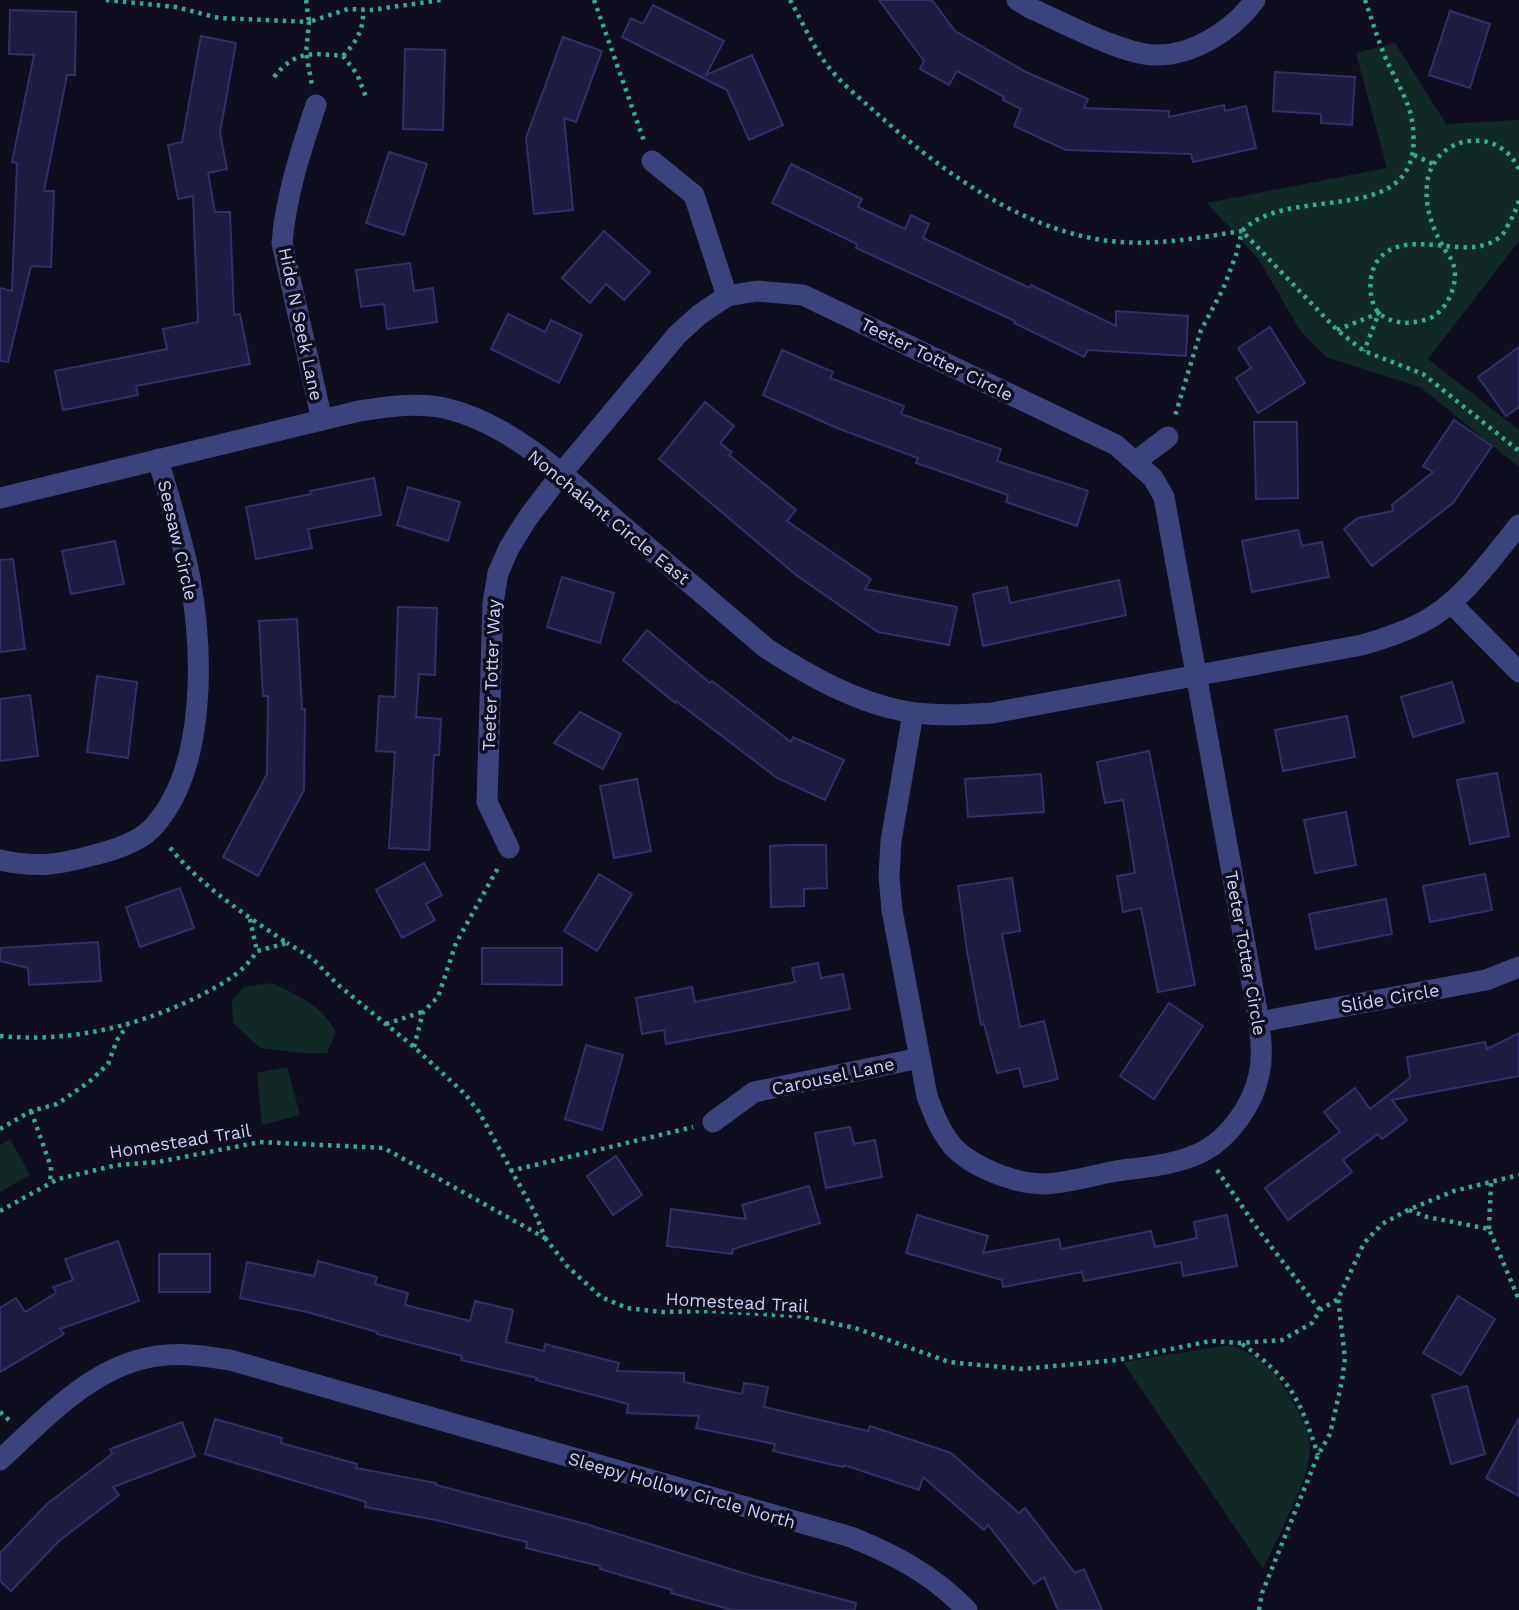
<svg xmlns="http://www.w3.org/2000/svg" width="1519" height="1610" font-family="'Work Sans',sans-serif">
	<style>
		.green { fill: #112925 }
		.building { fill: #1d1b3f; stroke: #312e6a; stroke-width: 2 }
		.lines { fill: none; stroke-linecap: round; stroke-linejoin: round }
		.path { stroke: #33ac92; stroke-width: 4.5; stroke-dasharray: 3.5 5; stroke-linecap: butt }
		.minor { stroke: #3b427c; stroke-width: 21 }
		.labels { text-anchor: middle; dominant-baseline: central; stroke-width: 7; stroke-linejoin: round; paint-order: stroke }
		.street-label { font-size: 18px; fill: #ced0fd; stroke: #0e0e1f }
	</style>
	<rect width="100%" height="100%" fill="#0e0e1f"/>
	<g class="green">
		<path d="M1395 43 1446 124 1519 120V241L1428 359 1519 430V467L1420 387 1326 357 1301 332 1259 260 1207 203 1387 168 1356 53Z"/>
		<path d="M272 983C301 997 320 1004 336 1032L327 1053H302L260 1048 233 1023 232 1000 244 987Z"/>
		<path d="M287 1067 300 1115 262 1125 257 1073Z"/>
		<path d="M10 1139 30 1175 0 1192V1145Z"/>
		<path d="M1229 1345C1255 1352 1276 1372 1289 1395 1298 1411 1311 1431 1310 1449 1310 1478 1276 1540 1263 1569L1123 1362Z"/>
	</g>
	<g class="building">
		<path d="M879 0H932L955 31 1026 72 1088 99 1084 108 1169 111V117L1224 105 1225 111 1246 106 1256 148 1193 162 1191 154 1066 150 1014 126 1021 109 1003 100 1004 97 957 71 949 85 920 69 924 61Z"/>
		<path d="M653 5 724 41 706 75 752 55 783 125 749 140 727 90 622 37 631 18 643 24Z"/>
		<path d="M10 10 76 12 75 75H67L44 191H54L51 267 31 266 8 362 0 361V288L12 291 17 163 12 162 34 55 9 54Z"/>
		<path d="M1450 11 1490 24 1470 88 1429 75Z"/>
		<path d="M201 36 236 43 220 133 227 169 208 173 215 212H230L234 315 240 314 250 364 136 386 138 395 63 410 55 371 167 349 163 329 198 322 193 196 178 199 168 145 182 142Z"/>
		<path d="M563 37 602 51 576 122 564 118 573 210 534 214 526 138Z"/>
		<path d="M405 49 445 50 443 130 403 129Z"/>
		<path d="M1275 72 1355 77 1352 125 1321 123V114L1273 111Z"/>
		<path d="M389 152 427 164 404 235 366 223Z"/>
		<path d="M791 164 862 199 858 207 905 229 911 215 929 224 923 238 1030 288 1031 285 1116 326V311L1188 316 1186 356 1088 350 1084 357 1014 323 1015 321 856 248 857 244 772 203Z"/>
		<path d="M604 231 650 272 624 300 606 284 590 303 562 278Z"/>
		<path d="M410 263 414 291 433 288 437 322 387 329 384 304 361 307 356 270Z"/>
		<path d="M508 314 545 332 551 320 582 335 559 383 491 349Z"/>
		<path d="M1270 327 1305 383 1258 413 1236 378 1251 368 1238 348Z"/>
		<path d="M1519 347V407L1506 416 1478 377Z"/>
		<path d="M782 350 833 372 830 378 904 406 901 414 1001 449 997 461 1088 491 1077 526 1006 502 1008 495 916 463 918 458 837 428 763 395Z"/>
		<path d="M705 402 734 426 720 443 732 452 729 455 796 510 787 521 871 579 865 589 957 607 949 645 878 632 796 575 659 459Z"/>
		<path d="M1454 420 1492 446 1453 503 1372 566 1344 529 1358 518 1393 511 1392 505 1433 472 1423 466Z"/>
		<path d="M1254 422H1297L1298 498 1256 499Z"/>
		<path d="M374 478 381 515 308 529 312 548 256 559 246 507 311 494 310 491Z"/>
		<path d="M408 487 460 502 448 541 397 525Z"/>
		<path d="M1298 530 1302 546 1322 542 1329 577 1252 592 1242 541Z"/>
		<path d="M115 541 124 584 71 594 62 551Z"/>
		<path d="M13 559 25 649 0 652V560Z"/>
		<path d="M562 577 614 593 600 643 547 627Z"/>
		<path d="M1119 580 1126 615 983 646 973 594 1007 587 1010 603Z"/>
		<path d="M398 607 437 608 435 675 419 674 416 717 441 719 439 755H434L429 850 389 848 395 752 376 751 379 696 395 697Z"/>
		<path d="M297 619 302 709H305L304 790 258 876 223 857 267 774 268 696H263L259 621Z"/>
		<path d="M647 630 710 683 712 681 791 742 793 737 844 760 825 800 777 778 676 701 675 703 623 660Z"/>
		<path d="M97 676 137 682 128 758 87 752Z"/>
		<path d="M1452 682 1464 722 1413 737 1401 697Z"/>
		<path d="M30 695 38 756 0 761V699Z"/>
		<path d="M580 712 621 734 603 769 554 743Z"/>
		<path d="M1347 716 1355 757 1283 771 1275 730Z"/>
		<path d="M1149 751 1195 985 1158 992 1141 908 1123 912 1117 876 1135 873 1123 800 1105 803 1097 762Z"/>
		<path d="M1497 773 1509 836 1470 844 1457 780Z"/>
		<path d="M1041 774 1044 812 968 817 965 779Z"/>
		<path d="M637 779 651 851 614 858 600 786Z"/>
		<path d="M1346 812 1356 865 1315 873 1304 820Z"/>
		<path d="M788 845H826L827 888 804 889V906L771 907 770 846Z"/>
		<path d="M424 863 442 895 426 904 435 920 402 938 376 890Z"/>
		<path d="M599 874 632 894 597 951 564 931Z"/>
		<path d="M1485 874 1492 910 1430 922 1423 886Z"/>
		<path d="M1012 878 1020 931 1002 934 1020 1027 1044 1021 1058 1079 1024 1087 1019 1068 997 1073 984 1024 981 1025 967 951 958 886Z"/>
		<path d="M180 888 194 928 140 947 126 907Z"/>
		<path d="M1386 899 1392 934 1316 949 1309 914Z"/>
		<path d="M98 942 101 981 29 985 28 968 0 961V948Z"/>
		<path d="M482 948H562V985L482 984Z"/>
		<path d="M818 963 821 978 843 974 850 1009 666 1044 664 1030 642 1034 636 998 692 987 695 1002 795 982 792 968Z"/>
		<path d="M1169 1003 1203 1026 1154 1099 1120 1076Z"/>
		<path d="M1519 1033V1076L1392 1100 1407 1120 1382 1139 1378 1134 1343 1160 1352 1172 1288 1220 1265 1188 1340 1132 1324 1112 1355 1088 1370 1109 1410 1078 1407 1057 1485 1042 1487 1049Z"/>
		<path d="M586 1045 623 1055 602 1130 565 1119Z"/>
		<path d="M850 1127 854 1144 875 1140 882 1177 826 1188 815 1133Z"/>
		<path d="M616 1156 642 1195 613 1215 587 1176Z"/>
		<path d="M809 1186 820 1223 733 1249 732 1254 667 1246 671 1209 746 1219 742 1205Z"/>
		<path d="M917 1215 988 1236 983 1253 1059 1239 1061 1249 1151 1231 1155 1247 1197 1238 1194 1222 1227 1215 1237 1266 1183 1276 1181 1262 1084 1281 1082 1272 1003 1287 1002 1280 906 1253Z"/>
		<path d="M118 1241 139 1301 60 1329 64 1334 0 1372V1308L16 1298 25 1312 56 1293 53 1287 73 1280 65 1259Z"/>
		<rect x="159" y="1254" width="51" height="38"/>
		<path d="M318 1261 377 1277 375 1284 408 1293 405 1305 470 1321 475 1301 513 1310 506 1342 544 1351 545 1344 619 1363 617 1371 684 1373V1382L742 1394 744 1383 768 1387 764 1407 868 1431 870 1426 951 1453 1019 1513 1025 1508 1075 1573 1084 1569 1102 1610H1058L1044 1577 1034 1584 988 1525 984 1530 923 1477 919 1490 844 1465 843 1467 773 1451 775 1444 696 1428 699 1416 627 1413 628 1404 536 1380 537 1378 461 1360 462 1356 377 1334V1332L307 1312 240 1298 247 1262 314 1276Z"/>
		<path d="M1458 1296 1495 1319 1461 1375 1423 1353Z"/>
		<path d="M1467 1386 1485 1454 1451 1464 1432 1395Z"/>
		<path d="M1519 1418V1496L1486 1478Z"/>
		<path d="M215 1419 282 1438 281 1443 357 1464 356 1468 436 1483V1485L586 1524 753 1576 856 1603 855 1610H732L671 1593 672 1590 600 1569V1566L526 1548 527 1542 436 1520 365 1507 366 1502 205 1454Z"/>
		<path d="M182 1422 195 1456 113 1487 119 1495 59 1541 11 1591 0 1581V1553L47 1504 112 1454 110 1449Z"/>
	</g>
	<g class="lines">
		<g class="path">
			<path d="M106 0 176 7 219 18 309 22 306 53 312 85"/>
			<path d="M306 0 309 22 348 9 371 10 441 0"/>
			<path d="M594 0 644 141"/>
			<path d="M790 0C802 21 812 45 827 65 839 81 857 96 872 109 939 170 1028 236 1121 242 1162 245 1202 237 1242 231L1236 255 1223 289 1201 330 1175 416"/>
			<path d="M1365 0C1372 20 1378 41 1387 61 1395 79 1409 101 1412 121 1430 235 1291 180 1242 231L1337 330 1364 351 1423 374 1519 451"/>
			<path d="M343 56C356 42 364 30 363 10"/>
			<path d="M274 77C295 50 313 53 343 56L357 74 366 97"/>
			<path d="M1414 155 1433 164"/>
			<path d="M1519 169C1497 123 1432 136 1427 184 1425 206 1431 225 1442 245 1445 251 1451 257 1453 263 1459 280 1450 305 1435 315 1431 319 1421 321 1415 322 1403 324 1390 322 1380 314 1367 302 1368 273 1378 260 1408 223 1472 267 1503 234 1506 230 1508 224 1511 220 1514 213 1517 208 1519 200"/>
			<path d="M1337 330 1379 313 1364 351"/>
			<path d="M250 919 257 951"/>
			<path d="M386 1024 422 1012"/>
			<path d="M0 1036C70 1043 141 1026 203 994 224 983 244 972 257 951L287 943C244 914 199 885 167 844"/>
			<path d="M414 1047 423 1012 438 997 456 943 499 866"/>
			<path d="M31 1111 51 1167 50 1184"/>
			<path d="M0 1129 31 1111 57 1104 89 1082 108 1064 117 1040 127 1026"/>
			<path d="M1217 1170 1257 1228 1320 1310"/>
			<path d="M510 1171 693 1127"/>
			<path d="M1409 1210 1427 1217 1489 1229 1519 1300"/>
			<path d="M0 1211 58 1179 117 1165 158 1162 260 1142 384 1148 545 1238 535 1213 479 1112 465 1094 414 1047 337 984 312 958 287 943"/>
			<path d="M1489 1229 1491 1183"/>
			<path d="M545 1238 568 1267 601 1297 627 1308 662 1312 711 1311 799 1316 855 1328 949 1362 1022 1369 1117 1360 1211 1341 1241 1343 1282 1340 1312 1323 1320 1310 1338 1299 1364 1243 1382 1224 1408 1210 1454 1191 1519 1175"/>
			<path d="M1242 1344C1291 1378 1300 1400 1318 1455"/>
			<path d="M0 1412 10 1421"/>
			<path d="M1259 1610 1262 1593 1318 1455 1330 1434 1342 1381 1345 1358 1338 1299"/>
		</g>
		<g class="minor">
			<path d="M1017 0 1032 9C1064 23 1120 53 1153 55 1192 57 1233 30 1255 0"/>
			<path d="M316 105C301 150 286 195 282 243L322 420"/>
			<path d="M727 296 757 291 803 295 1116 445 1153 478 1164 497 1259 1022C1261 1040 1263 1057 1259 1075 1253 1104 1230 1137 1204 1151 1178 1165 1144 1167 1116 1171 1094 1175 1064 1184 1042 1184 1012 1183 965 1165 948 1140 938 1126 933 1112 927 1096L892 910 889 876 891 841 913 713"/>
			<path d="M1136 461 1168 437"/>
			<path d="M0 498 359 411C387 407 417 402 444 408 512 423 573 483 624 527 672 568 719 608 766 648 811 677 862 706 916 713 942 716 967 715 992 713L1362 645C1383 639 1404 632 1423 622 1463 601 1491 559 1519 525"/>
			<path d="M1451 603 1519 672"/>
			<path d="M509 848 487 802 493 603 498 573 509 548 527 519 561 474 677 335 699 315 727 296 694 195 652 161"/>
			<path d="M0 860C37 868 58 865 94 855 115 850 141 842 155 825 207 765 203 651 190 578 182 538 169 498 158 459"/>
			<path d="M1259 1022 1486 980 1519 967"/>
			<path d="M713 1122 754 1092 920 1058"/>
			<path d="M0 1460C47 1417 97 1360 166 1355 187 1353 209 1357 230 1360L851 1537C896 1555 933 1575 967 1610"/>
		</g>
	</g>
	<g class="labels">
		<g class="street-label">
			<text transform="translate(301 324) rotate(78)">Hide N Seek Lane</text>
			<text transform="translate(937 359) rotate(26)">Teeter Totter Circle</text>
			<text transform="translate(609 517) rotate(39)">Nonchalant Circle East</text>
			<text transform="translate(178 540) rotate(77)">Seesaw Circle</text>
			<text transform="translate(491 675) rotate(-88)">Teeter Totter Way</text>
			<text transform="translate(1246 953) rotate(80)">Teeter Totter Circle</text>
			<text transform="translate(1390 998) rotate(-10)">Slide Circle</text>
			<text transform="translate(833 1076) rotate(-12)">Carousel Lane</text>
			<text transform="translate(180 1141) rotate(-9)">Homestead Trail</text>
			<text transform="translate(737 1302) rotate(3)">Homestead Trail</text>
			<text transform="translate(682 1490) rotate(16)">Sleepy Hollow Circle North</text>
		</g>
	</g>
</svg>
